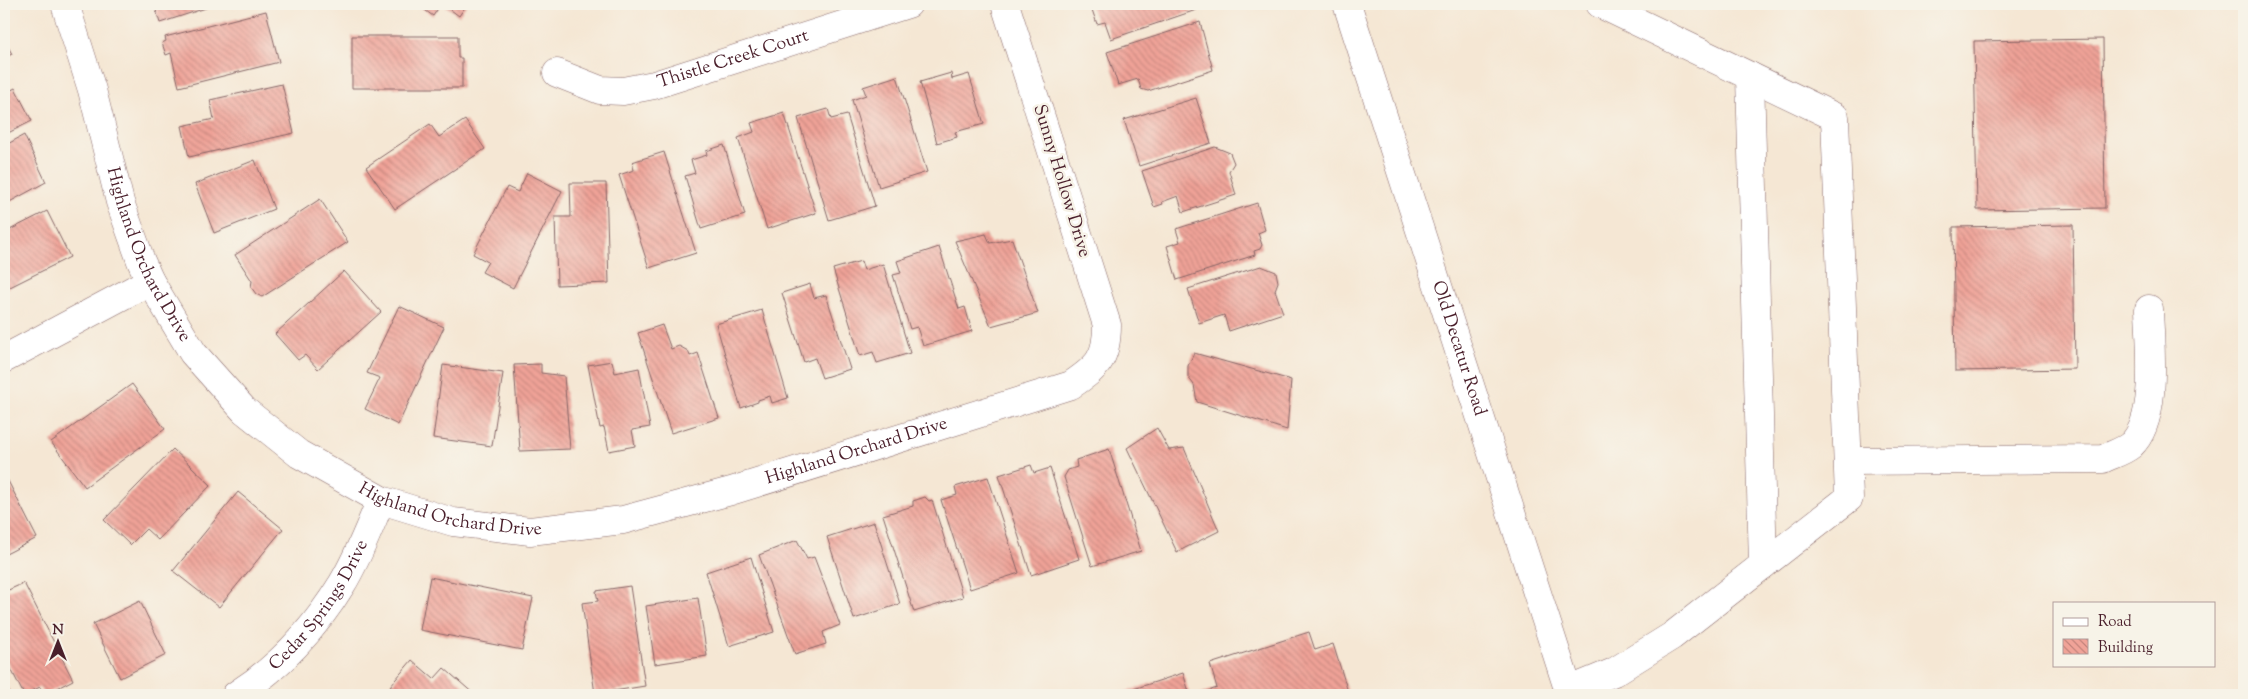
<svg xmlns="http://www.w3.org/2000/svg" width="2248" height="699" font-family="'Sorts Mill Goudy',serif">
	<style>
		.building { fill: url(#building-back-hatch) }
		.lines { fill: none; stroke-linecap: round; stroke-linejoin: round }
		.minor-casing { stroke: #866566; stroke-width: 29 }
		.minor { stroke: #fff; stroke-width: 28 }
		.labels { text-anchor: middle; dominant-baseline: central; stroke-width: 5; stroke-linejoin: round; paint-order: stroke }
		.street-label { font-size: 18px; fill: #4a1f2b; stroke: #f7f3e8 }
	</style>
	<defs>
		<pattern id="building-back-hatch" width="6" height="6" patternUnits="userSpaceOnUse" patternTransform="scale(1.25)"><rect width="6" height="6" fill="#f0a398"/><path d="M-1 5l2 2M0 0l6 6M5-1l2 2" fill="none" stroke="#c4847c"/></pattern>
	</defs>
	<rect width="100%" height="100%" fill="#f7f3e8"/>
	<filter id="ink" filterUnits="userSpaceOnUse"><feTurbulence type="fractalNoise" baseFrequency=".02" numOctaves="2"/><feDisplacementMap in="SourceGraphic" scale="10" xChannelSelector="R" yChannelSelector="G"/><feConvolveMatrix kernelMatrix="1 2 1 2 8 2 1 2 1" color-interpolation-filters="sRGB"/></filter>
	<filter id="wash" filterUnits="userSpaceOnUse"><feTurbulence type="fractalNoise" baseFrequency=".0096" numOctaves="4" result="noise"/><feDisplacementMap in="SourceGraphic" scale="20" xChannelSelector="R" yChannelSelector="G"/><feGaussianBlur stdDeviation="1.12" result="paint"/><feColorMatrix in="noise" values="0 0 0 0 0 0 0 0 0 0 0 0 0 0 0 0 0 1.4 0 .05"/><feComposite in="paint" operator="in"/></filter>
	<g filter="url(#wash)">
		<rect width="100%" height="100%" fill="#f5e7d4"/>
		<g id="blocks">
			<g class="building">
				<path d="M154 4H218L160 23Z"/>
				<path d="M424 4H441L433 16 422 8 425 5Z"/>
				<path d="M443 4H467L459 16Z"/>
				<path d="M1090 4H1201L1202 8 1111 39 1105 22 1097 24Z"/>
				<path d="M266 11 279 62 179 87 171 53 166 55 162 43 166 41 165 37Z"/>
				<path d="M1200 22 1213 70 1148 91 1141 89 1138 79 1118 85 1107 52Z"/>
				<path d="M352 36H458V58H462V88H352Z"/>
				<path d="M4 39 12 54 4 58Z"/>
				<path d="M2103 39 2105 208 1977 210 1974 41Z"/>
				<path d="M951 73 952 79 969 74 984 124 955 132 957 137 937 143 920 82Z"/>
				<path d="M897 76 927 172 879 187 852 100 866 95 863 87Z"/>
				<path d="M282 84 294 133 189 157 182 126 214 119 210 100Z"/>
				<path d="M15 88 32 121 4 135V94Z"/>
				<path d="M1196 98 1211 143 1139 166 1124 120Z"/>
				<path d="M828 109 831 119 847 115 875 206 829 220 798 118Z"/>
				<path d="M784 113 816 213 767 229 738 138 754 132 751 123Z"/>
				<path d="M465 120 485 149 395 209 366 167 430 124 439 137Z"/>
				<path d="M24 135 46 182 4 205V146Z"/>
				<path d="M724 145 745 215 701 229 685 176 695 173 691 160 707 155 706 151Z"/>
				<path d="M1215 147 1230 153 1234 163 1229 171 1236 195 1183 212 1178 196 1162 202 1163 204 1154 207 1142 171Z"/>
				<path d="M664 152 696 253 649 268 619 175 634 170 632 162Z"/>
				<path d="M255 160 274 209 214 233 195 184Z"/>
				<path d="M527 173 562 191 513 288 482 272 488 262 473 254 507 187 518 192Z"/>
				<path d="M570 183H606L609 283 557 285 555 217H571Z"/>
				<path d="M320 199 348 242 262 297 256 294 251 287 252 281 235 255Z"/>
				<path d="M1257 203 1265 230 1258 233 1262 245 1260 249 1254 251 1255 255 1177 280 1167 246 1180 242 1176 229Z"/>
				<path d="M47 211 70 257 4 290V233Z"/>
				<path d="M2073 225 2075 369 1955 371 1953 227Z"/>
				<path d="M986 234 990 243 1012 239 1038 313 991 326 955 241Z"/>
				<path d="M939 247 959 309 965 307 972 331 923 346 917 327 910 329 893 275 901 273 897 261Z"/>
				<path d="M861 261 864 270 883 264 910 353 877 363 873 352 860 356 833 269Z"/>
				<path d="M1261 266 1276 272 1278 282 1275 290 1283 313 1229 331 1224 315 1199 323 1188 289Z"/>
				<path d="M344 271 381 312 318 369 305 355 298 360 275 334Z"/>
				<path d="M810 284 814 298 826 295 850 369 822 378 815 358 804 362 782 293Z"/>
				<path d="M399 306 444 327 398 425 365 409 380 378 367 373Z"/>
				<path d="M762 310 788 398 772 403 770 396 758 400V402L741 408 716 324Z"/>
				<path d="M662 325 671 349 679 346 688 351 690 356 698 353 719 418 671 433 638 333Z"/>
				<path d="M1194 353 1291 380 1287 430 1197 402 1194 385 1188 377V366Z"/>
				<path d="M612 361 615 373 639 368 650 427 632 430 635 446 609 451 604 427 600 428 588 365Z"/>
				<path d="M541 364V373L564 376 570 449 520 451 514 365Z"/>
				<path d="M443 365 503 373 492 446 433 438Z"/>
				<path d="M132 384 165 429 85 487 51 442Z"/>
				<path d="M1157 428 1169 450 1184 448 1219 531 1177 552 1127 448Z"/>
				<path d="M173 449 211 485 158 540 146 529 130 545 104 520Z"/>
				<path d="M1109 449 1141 551 1092 566 1064 477 1068 470 1077 467 1076 460Z"/>
				<path d="M1031 465 1034 473 1050 468 1079 559 1031 575 999 475Z"/>
				<path d="M4 473 37 538 4 555Z"/>
				<path d="M988 477 1019 573 970 589 941 500 957 495 955 487Z"/>
				<path d="M238 492 283 529 219 607 173 571Z"/>
				<path d="M925 497 929 501 932 500 963 597 914 612 883 515 913 506V501Z"/>
				<path d="M874 522 900 604 854 619 827 537Z"/>
				<path d="M797 540 807 559 814 557 840 625 823 632 826 644 795 654 759 555Z"/>
				<path d="M751 557 774 632 729 646 706 572Z"/>
				<path d="M430 577 533 598 522 650 420 630Z"/>
				<path d="M24 583 73 680 44 695 40 687 24 695 4 655V592Z"/>
				<path d="M630 586 645 686 595 694 582 603 598 601 596 591Z"/>
				<path d="M698 598 707 656 655 664 646 606Z"/>
				<path d="M140 601 166 655 120 678 93 624Z"/>
				<path d="M1309 632 1315 650 1333 644 1349 695H1196L1217 688 1210 664Z"/>
				<path d="M412 660 434 679 444 668 475 695H400L390 686Z"/>
				<path d="M1183 673 1190 695H1115Z"/>
				<path d="M4 682 11 695H4Z"/>
			</g>
		</g>
	</g>
	<g filter="url(#ink)">
		<use href="#blocks" fill-opacity="0" stroke="#866566" stroke-width="1"/>
		<g class="lines">
			<g class="minor-casing">
				<g id="minor">
					<path id="s1" d="M65 4 92 90 120 202 141 261 150 281 193 353 244 410 299 454 381 500 453 522 530 531 623 520 731 491 1071 385C1098 367 1107 358 1107 325L1005 4"/>
					<path id="s2" d="M1347 4 1570 695"/>
					<path id="s3" d="M557 73 600 90 623 91 654 85 908 4"/>
					<path d="M1750 76 1763 565"/>
					<path d="M4 359 150 281"/>
					<path d="M1848 461 2103 459C2111 455 2124 451 2131 445 2159 419 2150 345 2149 309"/>
					<path d="M1568 691 1614 672 1672 636 1849 498 1835 117 1600 4"/>
					<path id="s4" d="M236 695C280 667 315 628 342 584 358 558 369 528 381 500"/>
				</g>
			</g>
			<use href="#minor" class="minor"/>
		</g>
	</g>
	<g class="labels">
		<g class="street-label">
			<text stroke="none"><textPath href="#s3" startOffset="184">Thistle Creek Court</textPath></text>
			<text transform="translate(1061 181) rotate(73)">Sunny Hollow Drive</text>
			<text stroke="none"><textPath href="#s1" startOffset="265">Highland Orchard Drive</textPath></text>
			<text stroke="none"><textPath href="#s2" startOffset="362">Old Decatur Road</textPath></text>
			<text stroke="none"><textPath href="#s1" startOffset="1105">Highland Orchard Drive</textPath></text>
			<text stroke="none"><textPath href="#s1" startOffset="685">Highland Orchard Drive</textPath></text>
			<text stroke="none"><textPath href="#s4" startOffset="124">Cedar Springs Drive</textPath></text>
		</g>
	</g>
	<rect width="2248" height="699" fill="none" stroke="#f7f3e8" stroke-width="20"/>
	<rect x="2053" y="602" width="162" height="65" fill="#f7f3e8" stroke="#b29e9c"/>
	<rect x="2063" y="618" width="25" height="8" fill="#ffffff" stroke="#b29e9c"/>
	<text x="2098" y="626" font-size="15" fill="#4a1f2b">Road</text>
	<rect x="2063" y="639" width="25" height="15" fill="url(#building-back-hatch)" stroke="#b29e9c"/>
	<text x="2098" y="652" font-size="15" fill="#4a1f2b">Building</text>
	<g transform="translate(58 642)" stroke="#f7f3e8" stroke-width="4" paint-order="stroke">
	<path d="M0-4L9 19L0 12L-9 19Z" fill="#4a1f2b"/>
	<text y="-8" font-size="14" font-weight="bold" text-anchor="middle" fill="#4a1f2b">N</text>
	</g>
</svg>
